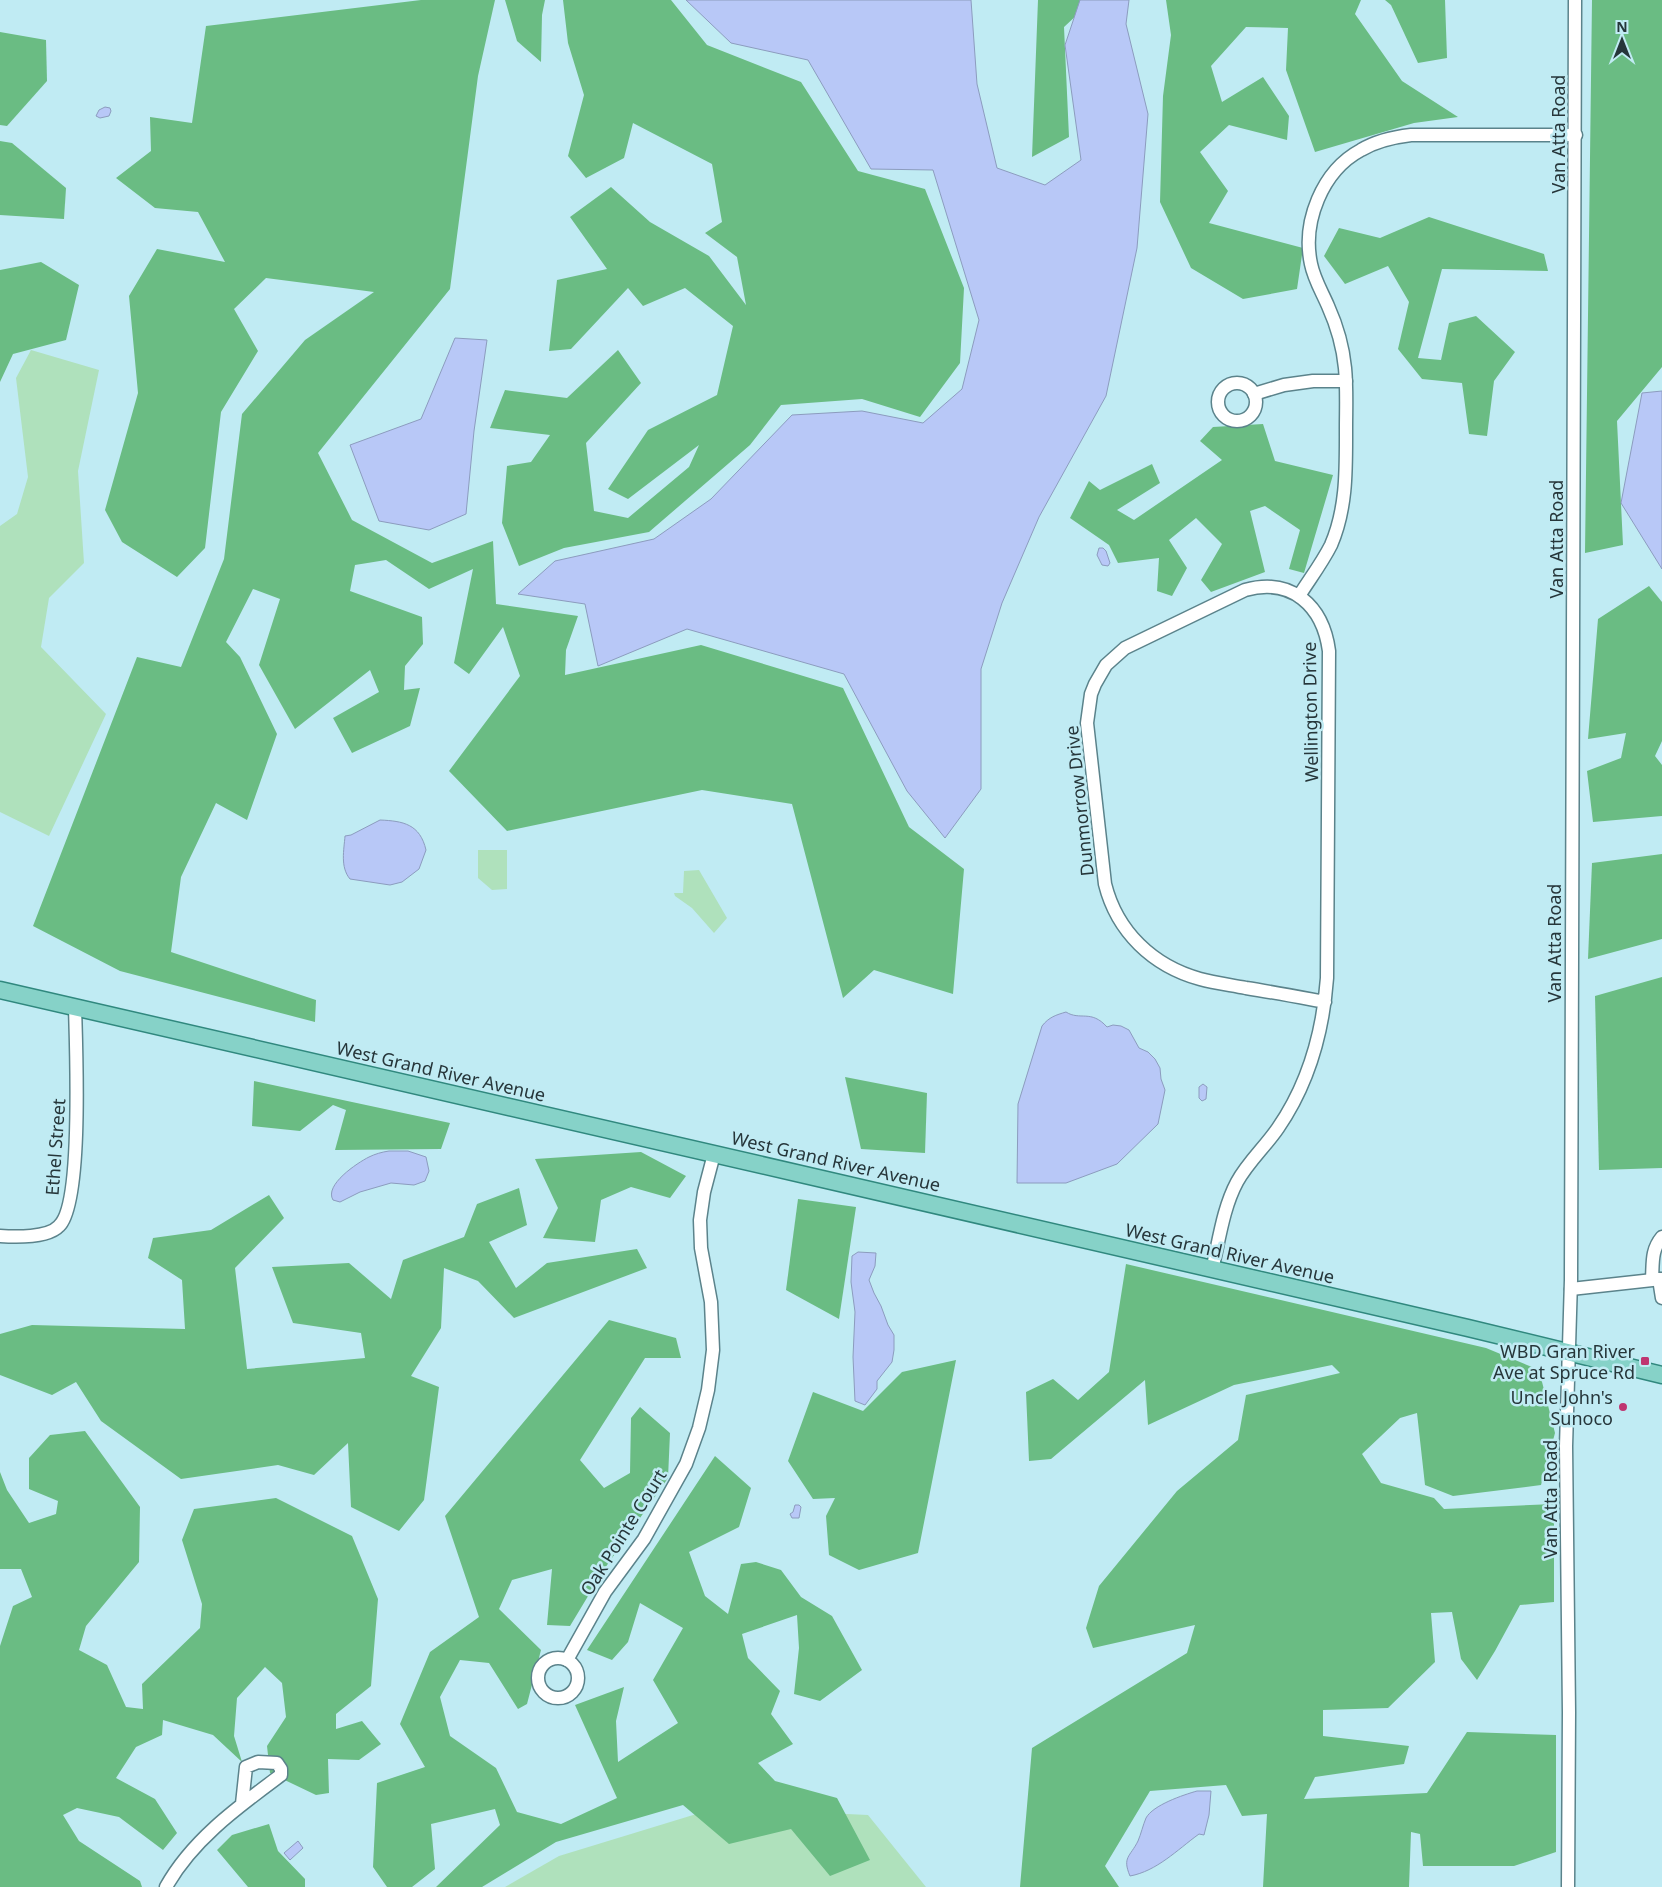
<svg xmlns="http://www.w3.org/2000/svg" width="1662" height="1887" font-family="'Noto Sans',sans-serif">
	<style>
		.green { fill: #afe1bc }
		.forest { fill: #6abc83 }
		.water { fill: #b8c8f7; stroke: #8c9cbe }
		.lines { fill: none; stroke-linecap: round; stroke-linejoin: round }
		.minor-casing { stroke: #5b838b; stroke-width: 15 }
		.major-casing { stroke: #30887e; stroke-width: 19 }
		.minor { stroke: #fff; stroke-width: 12 }
		.major { stroke: #86d2c8; stroke-width: 16 }
		.poi-dot { fill: #bf3570; stroke: #c0ebf3; stroke-width: 2 }
		.labels { text-anchor: middle; dominant-baseline: central; stroke-width: 5; stroke-linejoin: round; paint-order: stroke }
		.street-label { font-size: 18px; fill: #26363a; stroke: #c0ebf3 }
		.poi-label { font-size: 18px; fill: #26363a; stroke: #c0ebf3; text-anchor: end }
	</style>
	<rect width="100%" height="100%" fill="#c0ebf3"/>
	<g class="green">
		<path d="M31 350 99 370 78 471 84 563 49 598 41 647 106 714 49 836 0 812V526L17 514 28 477 16 378Z"/>
		<path d="M478 850H507V889L492 890 478 878Z"/>
		<path d="M699 870 727 918 714 933 692 908 675 896 674 893H683L684 871Z"/>
		<path d="M716 1808 868 1815 926 1887H505L559 1856Z"/>
	</g>
	<g class="forest">
		<path d="M421 0H495L478 76 450 289 318 453 352 520 432 563 493 541 496 604 578 616 566 650 565 675 701 645 843 688 909 827 964 869 953 994 874 970 843 998 792 804 702 790 507 831 449 771 520 676 503 627 469 674 454 663 473 569 429 589 386 560 355 565 350 591 422 617 423 644 405 666 404 690 420 688 410 726 352 753 333 718 379 692 370 670 295 729 259 665 280 599 253 589 226 642 240 657 277 734 247 820 216 803 181 877 171 952 316 1000 315 1022 120 971 33 926 137 657 181 667 224 559 242 414 305 340 374 292 266 278 234 309 258 351 221 412 205 548 177 577 122 542 105 510 138 393 129 296 157 249 225 262 198 212 155 208 116 178 151 151 150 117 192 123 206 26Z"/>
		<path d="M505 0H545L542 15 541 62 517 41Z"/>
		<path d="M563 0H671L707 45 801 82 858 171 925 189 964 288 960 363 920 417 862 399 781 405 750 445 649 532 564 548 519 566 502 523 507 466 531 462 550 435 490 428 505 390 567 398 618 350 641 383 586 443 594 511 628 518 689 467 699 445 628 499 608 489 648 430 717 395 733 326 685 288 643 306 628 288 571 349 549 351 557 280 607 269 570 217 611 187 650 222 709 256 746 305 737 257 705 233 722 222 712 164 633 123 624 158 586 178 568 156 584 95 568 43Z"/>
		<path d="M1038 0H1093L1064 27 1069 137 1032 157Z"/>
		<path d="M1166 0H1361L1355 14 1402 81 1458 117 1414 123 1315 152 1286 70 1288 28 1246 27 1211 66 1222 102 1263 77 1289 116 1287 140 1229 125 1200 152 1228 191 1209 223 1303 248 1297 289 1243 299 1191 268 1160 202 1163 96 1171 35Z"/>
		<path d="M1385 0H1445L1447 58 1418 63 1391 5Z"/>
		<path d="M1592 0H1662V367L1617 421 1623 545 1585 553Z"/>
		<path d="M0 32 46 40 47 81 7 126 0 125Z"/>
		<path d="M0 141 12 143 66 188 64 219 0 215Z"/>
		<path d="M1429 217 1544 254 1548 271 1442 269 1418 358 1441 360 1449 323 1476 316 1515 352 1494 381 1487 436 1469 434 1462 383 1422 379 1398 349 1409 302 1388 266 1345 284 1324 256 1339 228 1380 238Z"/>
		<path d="M41 262 79 285 66 340 13 354 0 382V270Z"/>
		<path d="M1263 424 1275 461 1333 475 1304 573 1289 569 1300 530 1265 506 1250 511 1265 572 1211 592 1201 580 1222 544 1196 518 1169 540 1187 568 1172 596 1157 591 1159 558 1118 563 1109 545 1070 518 1089 481 1100 490 1152 464 1160 483 1117 510 1134 520 1222 460 1200 441 1213 427Z"/>
		<path d="M1649 586 1662 602V741L1655 756 1662 765V816L1593 822 1587 771 1621 758 1626 733 1588 739 1598 619Z"/>
		<path d="M1662 854V939L1588 959 1592 863Z"/>
		<path d="M1662 977V1168L1599 1170 1595 996Z"/>
		<path d="M845 1077 927 1093 925 1153 861 1149Z"/>
		<path d="M254 1081 450 1123 441 1149 335 1150 346 1110 333 1105 300 1131 252 1126Z"/>
		<path d="M641 1152 686 1176 670 1198 631 1187 601 1200 595 1242 543 1238 558 1208 535 1159Z"/>
		<path d="M519 1188 527 1225 489 1242 516 1288 547 1263 637 1249 647 1268 514 1318 478 1281 444 1268 441 1328 411 1376 439 1387 424 1500 399 1531 351 1507 348 1443 314 1475 278 1465 181 1479 101 1421 76 1382 52 1395 0 1375V1334L32 1325 185 1329 182 1280 148 1258 153 1238 211 1230 269 1195 284 1218 235 1268 247 1369 365 1358 361 1333 293 1323 272 1267 349 1263 391 1299 403 1260 464 1237 477 1204Z"/>
		<path d="M798 1199 856 1207 839 1319 786 1290Z"/>
		<path d="M1126 1264 1486 1348 1539 1370 1555 1433 1541 1485 1453 1496 1425 1485 1417 1413 1400 1418 1362 1454 1381 1483 1434 1498 1444 1509 1554 1504V1602L1520 1605 1495 1651 1477 1680 1461 1659 1452 1612 1431 1613 1435 1662 1388 1708 1323 1710V1736L1409 1746 1404 1764 1315 1777 1304 1799 1427 1793 1467 1732 1556 1735V1852L1514 1866H1423L1420 1834 1411 1832 1409 1887H1263L1267 1814 1242 1816 1226 1785 1150 1791 1105 1866 1119 1887H1020L1032 1748 1187 1653 1195 1625 1093 1648 1086 1628 1099 1586 1177 1491 1238 1440 1246 1395 1340 1373 1332 1365 1234 1385 1148 1425 1145 1380 1051 1459 1029 1461 1026 1392 1053 1379 1078 1400 1109 1372Z"/>
		<path d="M609 1320 676 1338 681 1358H645L580 1460 604 1488 630 1473 631 1418 640 1407 670 1433 668 1478 605 1568 570 1626 547 1625 552 1569 512 1580 499 1609 541 1650 527 1704 518 1709 489 1663 460 1660 440 1697 450 1736 496 1768 517 1812 561 1824 617 1798 575 1705 624 1687 616 1721 618 1762 678 1723 653 1680 683 1628 640 1603 628 1642 612 1660 587 1650 715 1456 751 1488 739 1527 689 1552 705 1596 728 1614 741 1564 756 1562 781 1570 801 1597 832 1616 862 1670 820 1701 794 1694 799 1648 797 1615 742 1634 748 1658 780 1691 771 1714 793 1744 758 1763 775 1781 837 1798 870 1860 830 1876 791 1829 729 1844 683 1805 556 1842 482 1887H436L500 1825 495 1809 431 1824 435 1869 412 1887H387L373 1867 377 1783 425 1767 400 1724 430 1652 479 1617 445 1516Z"/>
		<path d="M956 1360 918 1553 859 1570 829 1555 826 1516 835 1498 813 1499 788 1461 813 1392 863 1411 902 1372Z"/>
		<path d="M85 1431 140 1507 139 1562 86 1626 79 1650 107 1665 126 1707 143 1709 142 1684 200 1628 202 1604 182 1540 194 1509 276 1498 352 1536 378 1599 371 1686 336 1714V1729L362 1721 381 1744 359 1760 328 1759 329 1793 316 1795 270 1773 267 1746 286 1717 282 1683 265 1667 237 1698 234 1736 242 1762 213 1735 163 1720 162 1735 136 1747 116 1778 155 1799 177 1833 163 1850 119 1817 77 1808 63 1815 79 1841 140 1881 142 1887H0V1646L13 1606 32 1597 21 1569H0V1472L7 1490 29 1523 56 1514 58 1501 29 1489V1458L50 1435Z"/>
		<path d="M269 1824 278 1851 305 1879V1887H248L217 1850 232 1835Z"/>
	</g>
	<g class="water">
		<path d="M686 0H971L977 84 997 168 1045 185 1081 160 1065 45 1080 0H1129L1126 24 1148 114 1137 248 1106 396 1039 517 1002 603 981 669V789L945 838 907 791 844 674 687 629 598 666 585 604 518 594 555 561 654 539 711 499 792 415 862 411 923 423 962 389 979 320 933 170 871 169 808 60 731 43Z"/>
		<path d="M105 107 110 108 111 111 109 116 100 118 96 116 99 110Z"/>
		<path d="M455 338 487 340 474 431 466 514 429 530 379 521 350 445 421 419Z"/>
		<path d="M1662 391V569L1621 503 1642 393Z"/>
		<path d="M1099 548H1103L1106 551 1110 563 1108 566 1102 565 1097 555Z"/>
		<path d="M380 820C403 821 420 824 426 850L419 869 402 882 390 885 350 879C340 867 344 850 345 836L351 835Z"/>
		<path d="M1066 1012C1080 1021 1091 1009 1107 1027L1113 1025 1121 1026 1129 1030 1139 1048 1148 1052 1155 1059 1160 1068 1161 1079 1165 1090 1158 1124 1117 1164 1066 1183H1017L1018 1104 1042 1026C1049 1017 1056 1015 1066 1012Z"/>
		<path d="M1203 1084 1207 1087 1206 1099 1202 1101 1199 1098V1087Z"/>
		<path d="M389 1151H408L426 1157 429 1171 425 1181 414 1185 391 1183 360 1192 340 1202 333 1200C324 1185 357 1163 369 1157 375 1154 382 1152 389 1151Z"/>
		<path d="M858 1252 876 1253 875 1266 869 1280 874 1293 881 1306 888 1325 894 1335V1350L892 1362 877 1381V1389L865 1405 855 1401 853 1357 855 1312 851 1282 852 1256Z"/>
		<path d="M795 1505H799L801 1507 799 1518H792L790 1514 793 1512Z"/>
		<path d="M1197 1791H1211L1209 1815 1204 1835 1199 1834C1177 1850 1157 1871 1130 1876 1122 1857 1130 1857 1138 1841 1141 1834 1143 1825 1146 1818 1153 1805 1183 1795 1197 1791Z"/>
		<path d="M298 1841 303 1848 290 1860 284 1853Z"/>
	</g>
	<g class="lines">
		<g class="minor-casing">
			<g id="minor">
				<circle cx="1237" cy="402" r="19"/>
				<path d="M1254 394 1284 385 1313 381H1346"/>
				<path d="M1299 596C1309 580 1322 563 1331 545 1347 508 1346 469 1346 429 1346 409 1347 388 1345 368 1343 347 1337 326 1328 306 1322 292 1314 279 1311 264 1302 222 1322 171 1361 150 1376 141 1394 137 1411 135H1576"/>
				<path d="M0 1236C15 1237 48 1238 59 1226 83 1204 76 1045 75 1007"/>
				<path d="M1212 1270C1219 1241 1223 1208 1237 1182 1248 1162 1265 1147 1278 1128 1309 1083 1323 1032 1327 978L1329 651C1323 606 1292 577 1245 590L1125 648 1106 665 1095 684 1091 694 1087 723 1105 884C1117 932 1153 966 1200 979 1215 983 1231 985 1246 988 1272 992 1298 997 1325 1002"/>
				<path d="M1652 1279C1653 1263 1651 1250 1662 1237"/>
				<path d="M1659 1279 1662 1298"/>
				<path d="M1571 1289 1662 1279"/>
				<circle cx="558" cy="1678" r="20"/>
				<path d="M567 1660 605 1592 644 1539 686 1464 699 1428 708 1390 713 1350 711 1302 701 1248 700 1220 704 1192 714 1154"/>
				<path d="M166 1887C192 1840 238 1807 281 1775V1769L277 1763 258 1762 246 1767 242 1804"/>
				<path d="M1568 1887 1569 1712 1566 1446 1571 1280 1575 0"/>
			</g>
		</g>
		<g class="major-casing">
			<path id="major" d="M0 990 805 1175 1468 1328 1662 1375"/>
		</g>
		<use href="#minor" class="minor"/>
		<use href="#major" class="major"/>
	</g>
	<g class="poi-dot">
		<rect x="1640" y="1356" width="10" height="10" rx="2.5"/>
		<circle cx="1623" cy="1407" r="5"/>
	</g>
	<g class="labels">
		<g class="street-label">
			<text transform="translate(1558 134) rotate(-90)">Van Atta Road</text>
			<text transform="translate(1556 539) rotate(-90)">Van Atta Road</text>
			<text transform="translate(1310 712) rotate(-91)">Wellington Drive</text>
			<text transform="translate(1079 801) rotate(-96)">Dunmorrow Drive</text>
			<text transform="translate(1554 943) rotate(-90)">Van Atta Road</text>
			<text transform="translate(441 1071) rotate(13)">West Grand River Avenue</text>
			<text transform="translate(55 1147) rotate(-86)">Ethel Street</text>
			<text transform="translate(836 1161) rotate(13)">West Grand River Avenue</text>
			<text transform="translate(1230 1253) rotate(13)">West Grand River Avenue</text>
			<text transform="translate(1550 1499) rotate(-90)">Van Atta Road</text>
			<text transform="translate(623 1532) rotate(-58)">Oak Pointe Court</text>
		</g>
		<g class="poi-label">
			<text x="1635" y="1351">WBD Gran River<tspan x="1635" dy="21">Ave at Spruce Rd</tspan></text>
			<text x="1613" y="1397">Uncle John's<tspan x="1613" dy="21">Sunoco</tspan></text>
		</g>
	</g>
	<g transform="translate(1622 40)" stroke="#c0ebf3" stroke-width="4" paint-order="stroke">
	<path d="M0-4L9 19L0 12L-9 19Z" fill="#26363a"/>
	<text y="-8" font-size="14" font-weight="bold" text-anchor="middle" fill="#26363a">N</text>
	</g>
</svg>
